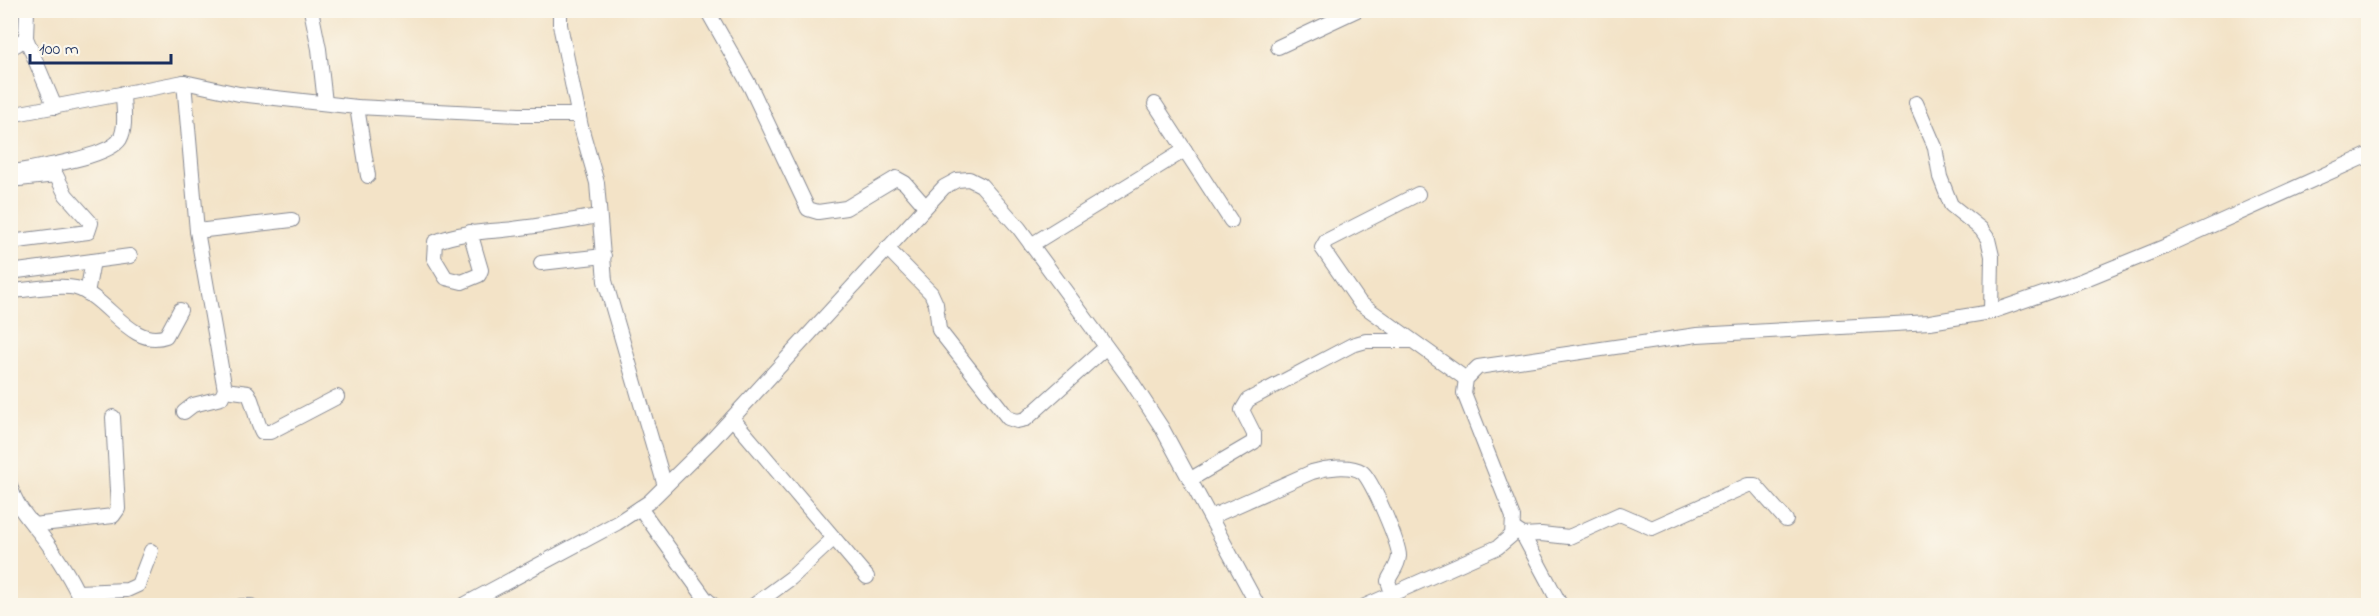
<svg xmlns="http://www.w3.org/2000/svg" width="2379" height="616" font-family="'Indie Flower',sans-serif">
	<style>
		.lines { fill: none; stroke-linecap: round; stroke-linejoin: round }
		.minor-casing { stroke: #878992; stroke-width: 16 }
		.minor { stroke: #fff; stroke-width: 14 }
	</style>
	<rect width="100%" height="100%" fill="#fbf7ec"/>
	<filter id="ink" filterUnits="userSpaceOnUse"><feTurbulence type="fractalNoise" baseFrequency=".0167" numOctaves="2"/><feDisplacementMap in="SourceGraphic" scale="12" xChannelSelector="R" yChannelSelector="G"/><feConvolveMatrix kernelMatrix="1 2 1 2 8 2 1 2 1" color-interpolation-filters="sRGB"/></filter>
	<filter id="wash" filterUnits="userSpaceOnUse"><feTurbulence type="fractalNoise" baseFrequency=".008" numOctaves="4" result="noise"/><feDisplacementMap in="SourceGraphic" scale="24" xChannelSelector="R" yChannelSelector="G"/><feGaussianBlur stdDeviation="1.35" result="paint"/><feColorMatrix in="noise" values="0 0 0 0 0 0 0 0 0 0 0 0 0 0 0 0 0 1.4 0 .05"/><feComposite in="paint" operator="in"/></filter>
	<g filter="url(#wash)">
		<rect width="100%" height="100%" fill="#f3e3c7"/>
	</g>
	<g filter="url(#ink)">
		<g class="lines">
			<g class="minor-casing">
				<g id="minor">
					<path d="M311 10 319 49 325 103"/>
					<path d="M560 10V25L581 127 597 183 605 281 665 486"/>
					<path d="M707 10 751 88 808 209 818 212 846 208 896 178 905 183 925 206"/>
					<path d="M26 38 55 107"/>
					<path d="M10 43 16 45 26 38 27 10"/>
					<path d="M1278 47 1357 10"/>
					<path d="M1916 103 1935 147 1940 177 1951 205 1981 229 1988 239 1992 256 1991 312"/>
					<path d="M1155 104 1231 221"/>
					<path d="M357 107 368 176"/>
					<path d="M10 115 184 82 239 94 357 107 519 115H579"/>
					<path d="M19 171C40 167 109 157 120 139 127 126 123 108 123 93"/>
					<path d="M10 180 56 175 66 195 91 223 88 232 10 242"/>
					<path d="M1418 194 1326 241 1322 248 1360 303 1466 379"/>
					<path d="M197 231 292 220"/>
					<path d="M470 232 481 270 479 275 462 282 446 278 434 258 435 242C458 233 478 232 503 230 535 227 567 221 599 216"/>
					<path d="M1031 245 1185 150"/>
					<path d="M887 248 931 293 936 304 939 330 1008 418 1017 421 1026 419 1106 347"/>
					<path d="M541 263 604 256"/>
					<path d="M10 272 130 256"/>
					<path d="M10 291C28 290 60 284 76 288 108 297 131 349 166 336L180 310"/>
					<path d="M87 293 93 261"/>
					<path d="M225 390 248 393C255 405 255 419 262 432H270L337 397"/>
					<path d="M184 412 193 405 221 398 225 390 197 231 184 82"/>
					<path d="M732 418 867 577"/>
					<path d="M1191 479 1254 442V434L1242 410 1248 400 1352 345 1366 341H1412"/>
					<path d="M10 485C16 509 34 524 48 544 61 563 75 584 83 606"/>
					<path d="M640 508 705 598 714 606"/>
					<path d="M1211 517 1312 472C1325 468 1350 464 1362 472 1372 479 1399 544 1399 556 1398 567 1391 573 1388 581L1392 593"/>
					<path d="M33 525 113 516 118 509 113 417"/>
					<path d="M1514 529 1523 535 1541 534 1569 537 1620 514 1652 528 1748 485H1755L1786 520"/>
					<path d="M1523 535 1561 606"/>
					<path d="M78 592 127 590 138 585 151 551"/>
					<path d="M241 606H251"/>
					<path d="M462 606 617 523 649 502 712 440 944 187 957 180 969 179 981 185 1019 228 1130 379 1162 428 1258 606"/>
					<path d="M753 606 791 578 833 539"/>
					<path d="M1365 606 1498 547 1512 535 1513 517 1464 393 1466 379 1478 367 1697 335 1930 322 1991 312 2083 280 2164 247 2368 155"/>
				</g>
			</g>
			<use href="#minor" class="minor"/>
		</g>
	</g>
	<rect width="2379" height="616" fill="none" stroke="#fbf7ec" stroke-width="36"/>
	<path d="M30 54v9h141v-9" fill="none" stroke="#1b2f5e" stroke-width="3"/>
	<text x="39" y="54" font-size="18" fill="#1b2f5e" stroke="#fbf7ec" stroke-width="4.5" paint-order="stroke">100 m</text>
</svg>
